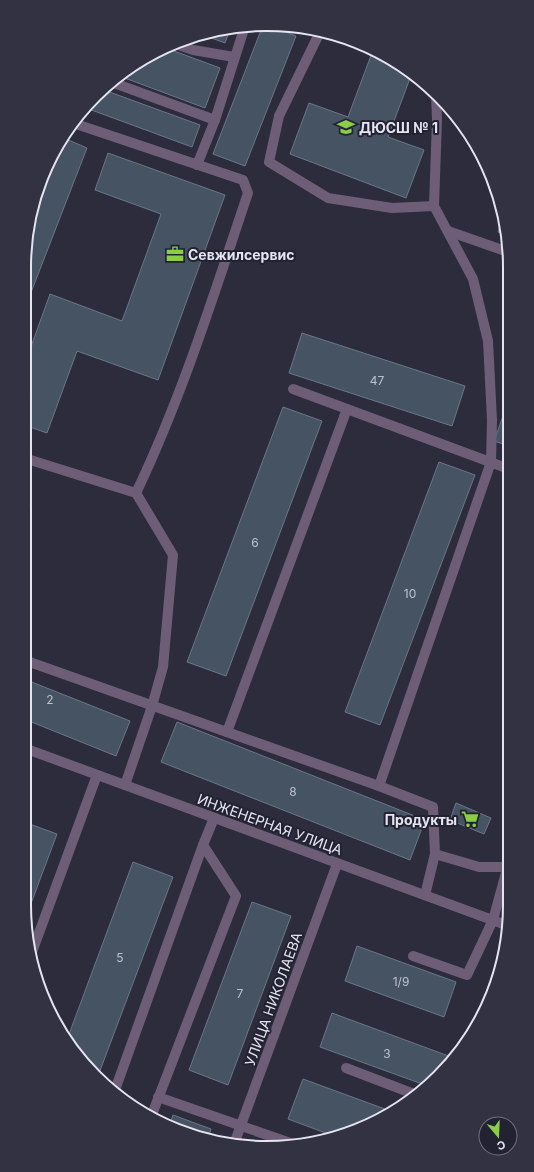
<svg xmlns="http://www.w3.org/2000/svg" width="534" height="1172" font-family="Inter,sans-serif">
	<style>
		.building { fill: #465363; stroke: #697788 }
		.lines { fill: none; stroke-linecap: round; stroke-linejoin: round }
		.minor { stroke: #6e5d76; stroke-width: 10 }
		.labels { text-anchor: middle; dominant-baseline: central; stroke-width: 4; stroke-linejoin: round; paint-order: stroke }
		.number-label { font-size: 12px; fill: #bdc0ce }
		.poi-label { font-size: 14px; font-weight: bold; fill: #e5e5f1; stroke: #223; text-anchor: start }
		.street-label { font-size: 14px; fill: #e5e5f1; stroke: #223 }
		.rim { fill: none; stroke: #e5e5f1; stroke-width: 2 }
	</style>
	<rect width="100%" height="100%" fill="#2c2c3d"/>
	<g class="building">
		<path d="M266 24 296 36 245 166 213 154 263 25Z"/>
		<path d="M229 32 225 43 206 36Z"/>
		<path d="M166 48 220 68 205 108 122 77Z"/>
		<path d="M373 50 412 73 388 137 424 150 406 198 290 154 309 103 348 117Z"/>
		<path d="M104 90 200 125 192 147 86 108 95 95Z"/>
		<path d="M66 139 87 148 25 308H24V267L42 174Z"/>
		<path d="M108 153 225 195 158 380 77 351 47 433 24 425V366L50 294 122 321 161 214 95 190Z"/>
		<path d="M503 216 508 235 498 232Z"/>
		<path d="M302 333 465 386 452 426 289 373Z"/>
		<path d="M507 405H508L509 446 494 441Z"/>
		<path d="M283 407 322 421 226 676 187 662Z"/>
		<path d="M439 462 475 475 380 725 345 712Z"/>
		<path d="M24 679 130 721 116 756 24 719Z"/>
		<path d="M177 722 425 820 410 860 161 762Z"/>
		<path d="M456 803 491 818 484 834 450 820Z"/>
		<path d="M24 822 57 834 26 917 24 905Z"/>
		<path d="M133 862 173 877 98 1076 84 1065 68 1037Z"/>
		<path d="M252 902 291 916 228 1085 189 1070Z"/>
		<path d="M357 946 456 982 444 1017 345 981Z"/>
		<path d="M332 1013 454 1058 450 1065 425 1085 320 1047Z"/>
		<path d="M303 1079 393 1112 388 1116 331 1135 288 1119Z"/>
		<path d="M173 1115 211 1129 208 1139 170 1124Z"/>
	</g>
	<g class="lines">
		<g class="minor">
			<path d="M319 34 279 116 269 162 328 198 392 208 434 206"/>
			<path d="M173 43 193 50 234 57"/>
			<path d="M114 83 215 120"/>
			<path d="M76 124 243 180 248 193C214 294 182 397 136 493"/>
			<path d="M197 165 215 120 244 29"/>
			<path d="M448 231 508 252"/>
			<path d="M293 389 509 469"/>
			<path d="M24 458 136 493 173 555 163 667 152 706 125 785"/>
			<path d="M24 660 379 786 433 807 435 854 425 895"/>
			<path d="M227 732 347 409"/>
			<path d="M24 748 506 925"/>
			<path d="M379 786 491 462 492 420 488 341 473 279 434 206 437 120 436 95"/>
			<path d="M435 854 479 867H507"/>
			<path d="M32 952 97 775"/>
			<path d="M413 956 467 975 493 920 510 858"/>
			<path d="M346 1068 414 1094"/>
			<path d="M115 1090 203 845"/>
			<path d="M158 1097 299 1146"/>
			<path d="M151 1117 236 896 203 845 214 818"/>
			<path d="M234 1144 337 864"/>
		</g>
	</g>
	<defs>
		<g id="school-bare" transform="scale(1.38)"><path d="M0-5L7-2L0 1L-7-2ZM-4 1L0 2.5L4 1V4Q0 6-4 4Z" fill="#8ace47" stroke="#223" stroke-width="2.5" paint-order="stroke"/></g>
		<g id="office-bare" transform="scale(1.38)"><path d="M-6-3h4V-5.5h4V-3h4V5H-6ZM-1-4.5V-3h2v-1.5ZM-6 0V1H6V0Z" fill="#8ace47" stroke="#223" stroke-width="2.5" paint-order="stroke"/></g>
		<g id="supermarket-bare" transform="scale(1.38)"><path d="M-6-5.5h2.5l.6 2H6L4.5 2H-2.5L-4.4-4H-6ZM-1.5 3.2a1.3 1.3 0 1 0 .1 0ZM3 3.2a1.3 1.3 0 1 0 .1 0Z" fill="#8ace47" stroke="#223" stroke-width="2.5" paint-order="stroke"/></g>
	</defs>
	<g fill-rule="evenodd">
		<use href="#school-bare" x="346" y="127"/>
		<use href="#office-bare" x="175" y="254"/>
		<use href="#supermarket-bare" x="470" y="819"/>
	</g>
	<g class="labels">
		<g class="number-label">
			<text x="377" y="380">47</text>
			<text x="255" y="542">6</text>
			<text x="410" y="593">10</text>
			<text x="50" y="699">2</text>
			<text x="293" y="791">8</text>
			<text x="120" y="957">5</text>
			<text x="401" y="981">1/9</text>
			<text x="240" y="993">7</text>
			<text x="387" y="1053">3</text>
		</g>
		<g class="poi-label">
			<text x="359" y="127">ДЮСШ № 1</text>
			<text x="188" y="254">Севжилсервис</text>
			<text x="457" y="819" text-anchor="end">Продукты</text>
		</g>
		<g class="street-label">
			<text transform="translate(270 824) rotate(20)">ИНЖЕНЕРНАЯ УЛИЦА</text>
			<text transform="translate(273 999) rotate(-70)">УЛИЦА НИКОЛАЕВА</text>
		</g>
	</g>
	<path d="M0 0H534V1172H0ZM267 31H267A236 236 0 0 1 503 267V905A236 236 0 0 1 267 1141H267A236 236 0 0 1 31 905V267A236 236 0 0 1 267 31Z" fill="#323242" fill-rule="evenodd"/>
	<path class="rim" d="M267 31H267A236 236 0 0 1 503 267V905A236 236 0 0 1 267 1141H267A236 236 0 0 1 31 905V267A236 236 0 0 1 267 31Z"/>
	<g transform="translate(498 1136) rotate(161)"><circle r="19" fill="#222233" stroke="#70707f"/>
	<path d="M0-3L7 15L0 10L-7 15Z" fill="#8ace47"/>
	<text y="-6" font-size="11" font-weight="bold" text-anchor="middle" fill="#e5e5f1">С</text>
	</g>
</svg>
